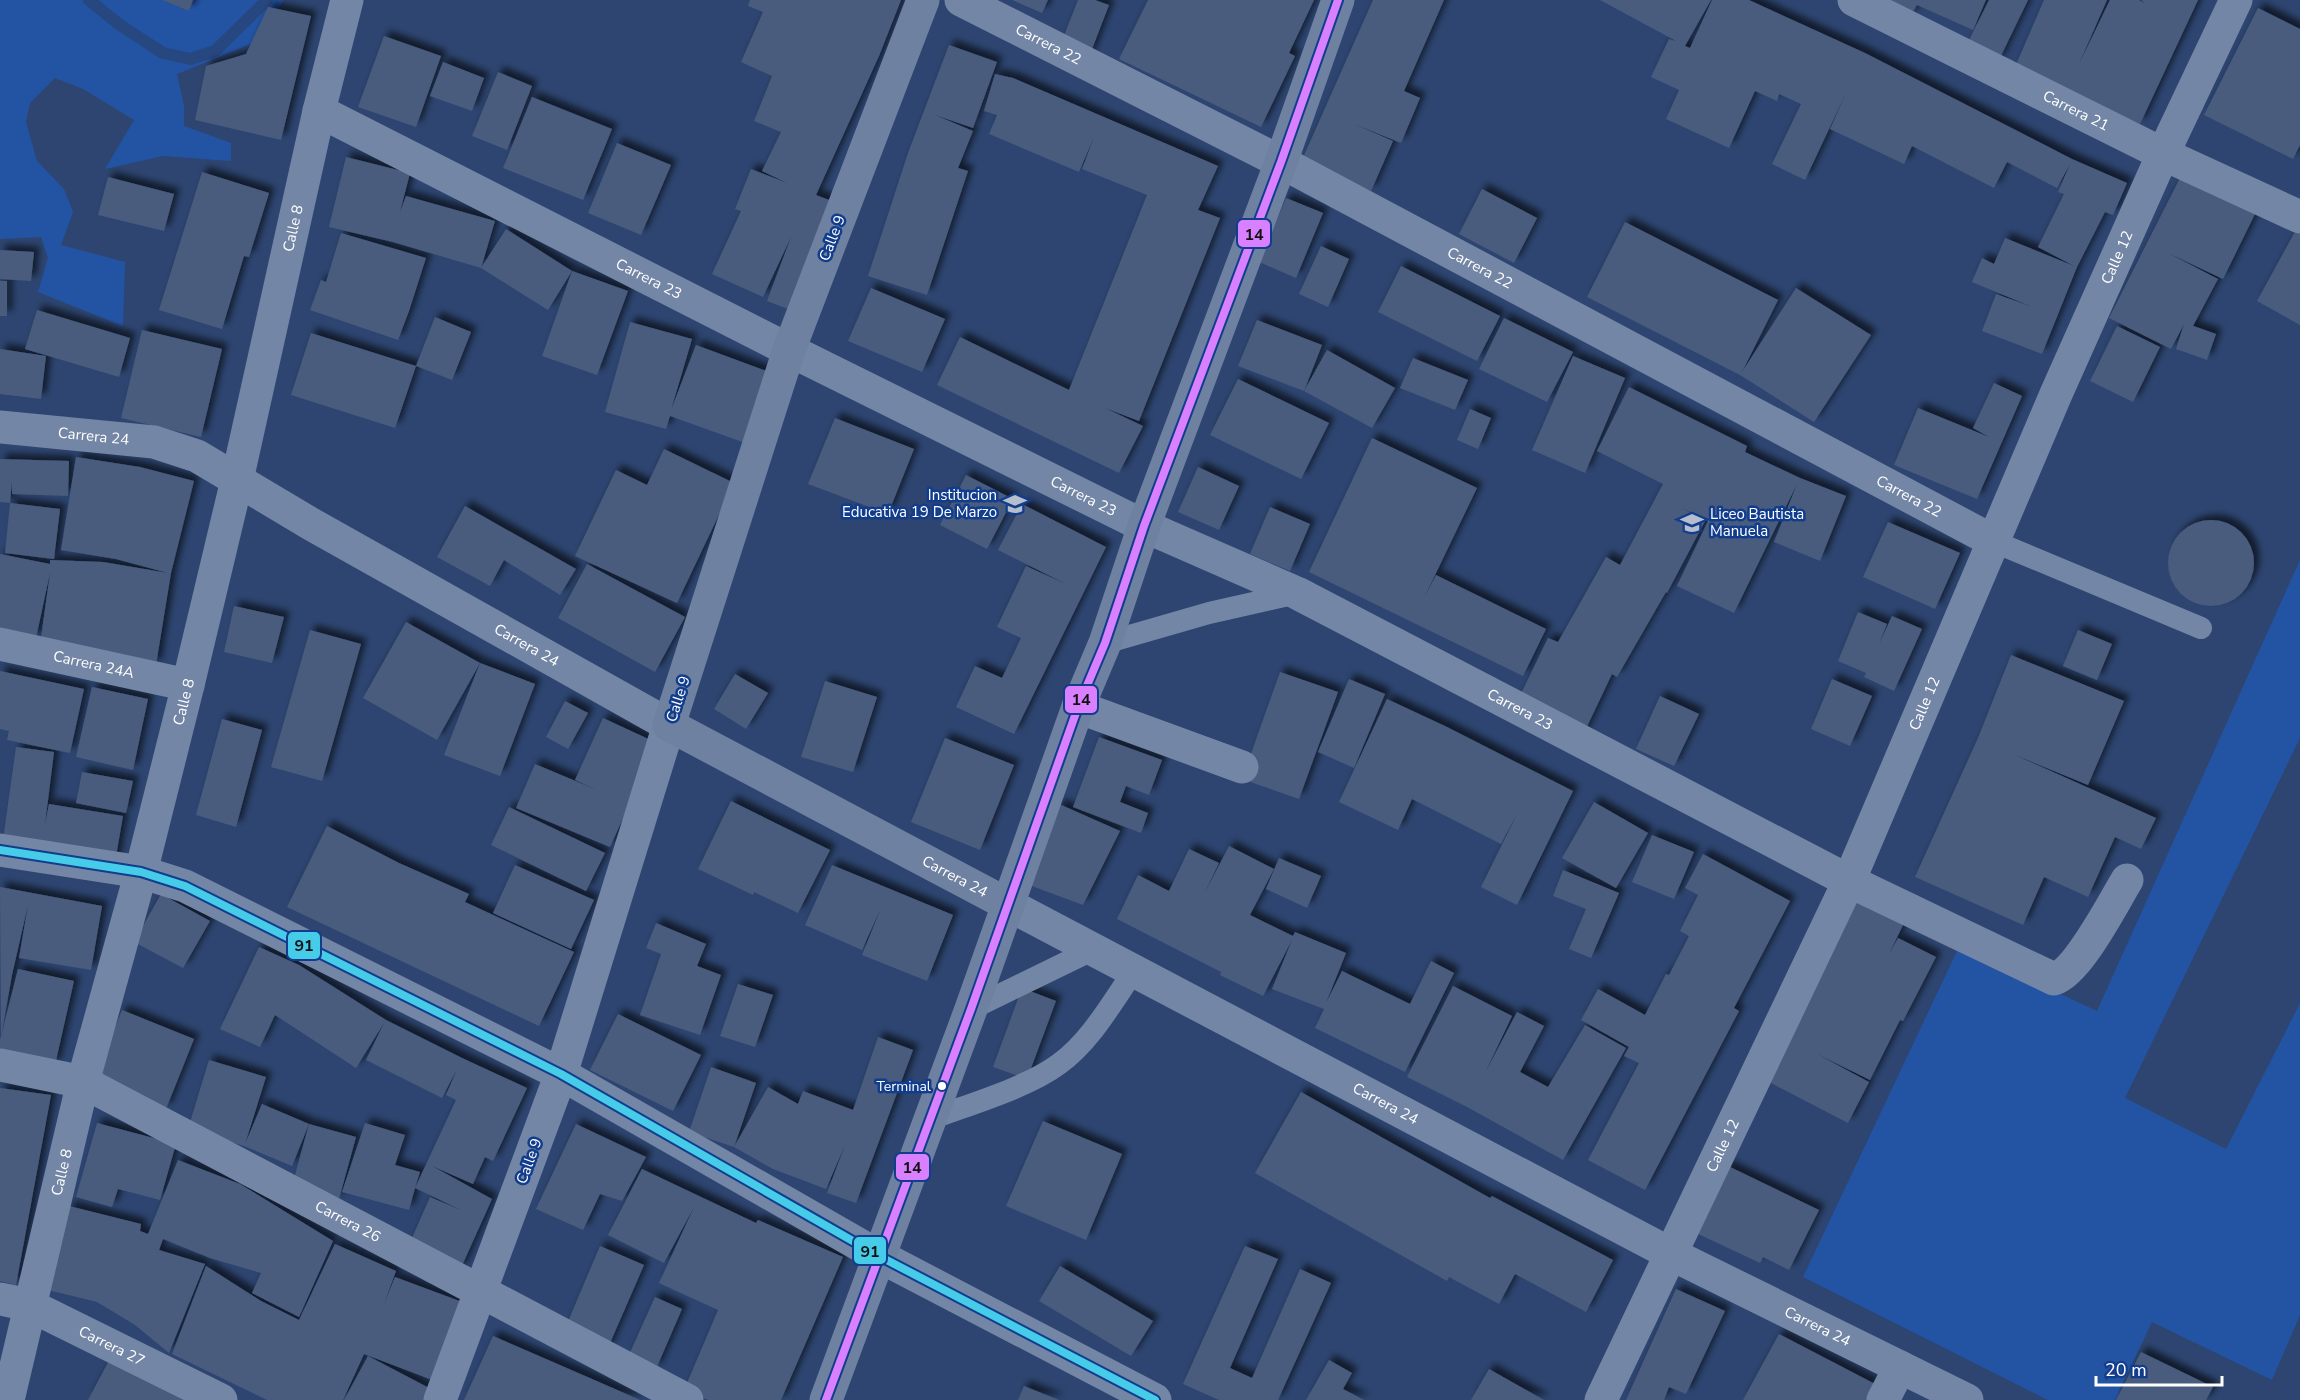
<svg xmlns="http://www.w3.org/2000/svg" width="2300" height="1400" font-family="'Nunito Sans',sans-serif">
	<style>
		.green { fill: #2354a4 }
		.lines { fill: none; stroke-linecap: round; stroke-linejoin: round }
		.stream { stroke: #274780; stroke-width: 12 }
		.building { fill: #485c7e; filter: url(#shadow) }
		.lane { stroke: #7486a5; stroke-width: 22 }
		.street { stroke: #7486a5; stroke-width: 33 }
		.secondary { stroke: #6f81a1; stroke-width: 33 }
		.bus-1-casing { stroke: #113d8c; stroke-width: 12 }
		.bus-2-casing { stroke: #113d8c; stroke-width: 12 }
		.bus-1 { stroke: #46cce9; stroke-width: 8 }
		.bus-2 { stroke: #d880ff; stroke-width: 8 }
		.bus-dot { fill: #fff; stroke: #113d8c; stroke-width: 2 }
		.labels { text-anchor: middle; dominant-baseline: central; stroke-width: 5; stroke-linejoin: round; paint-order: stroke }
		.bus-label { font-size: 14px; fill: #fff; stroke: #113d8c; text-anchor: end }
		.street-label { font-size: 15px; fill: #fff; stroke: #113d8c }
		.poi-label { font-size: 15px; fill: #fff; stroke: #113d8c; text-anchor: end }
		.line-badge { stroke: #113d8c; stroke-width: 2 }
		.pale-badge-label { font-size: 16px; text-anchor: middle; font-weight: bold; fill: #111 }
	</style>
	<defs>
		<filter id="shadow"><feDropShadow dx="5.5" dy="-5.5" stdDeviation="3" flood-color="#0009"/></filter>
	</defs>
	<rect width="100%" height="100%" fill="#2d4570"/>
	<g class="green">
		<path d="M0 0H162L189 11 193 0H284L260 40 177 74 184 105V126L231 143V161L163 156 105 169 134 120 83 89 55 78 30 103 26 122 37 161 64 189 73 212 61 245 125 262 123 326 38 292 48 258 41 237 0 239Z"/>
		<path d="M2300 560V738L2125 1098 2226 1149 2300 1003V1315L2272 1380 2152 1322 2115 1400H2048L1803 1277 1959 947 2097 1011Z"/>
	</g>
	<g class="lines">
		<path class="stream" d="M89 0 120 25 163 53 190 59 215 51 267 0"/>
	</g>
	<g class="building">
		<path d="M162 0H193L189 11Z"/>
		<path d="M750 0H901L879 56 816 195 837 203 796 312 767 301 791 237 763 297 712 274 741 211 735 209 751 169 787 183 762 171 781 132 754 121 772 76 741 62 763 12 748 6Z"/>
		<path d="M1012 0H1048L1042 13Z"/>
		<path d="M1078 0H1095L1109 5 1089 57 1060 46Z"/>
		<path d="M1148 0H1314L1289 53 1295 56 1261 127 1119 59Z"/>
		<path d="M1373 0H1444L1404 91 1420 98 1401 143 1354 124 1393 141 1371 191 1302 160Z"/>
		<path d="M1600 0H1711L1685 46 1690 48 1712 0H1749L1865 53 2072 159 2127 183 2113 215 2105 212 2077 267 2042 354 1982 331 1996 294 2030 306 1972 282 1982 258 1994 264 2005 238 2074 266 2038 247 2064 194 2058 192 2070 164 2057 188 2007 162 1994 188 1912 146 1904 164 1830 129 1846 93 1805 180 1772 164 1801 104 1779 94 1777 101 1755 91 1729 148 1666 119 1679 90 1651 77 1669 39 1676 41Z"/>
		<path d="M1883 0H1986L1973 30 1917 5 1911 15Z"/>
		<path d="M1989 0H2028L1998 62 1966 46Z"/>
		<path d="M2044 0H2107L2079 64 2110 0H2139L2145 3 2141 0H2198L2140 124 2015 67Z"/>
		<path d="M268 7 311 16 281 140 195 120 206 66 246 54Z"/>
		<path d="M2258 8 2300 29V145L2293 159 2204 115Z"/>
		<path d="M384 36 441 56 416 127 358 107Z"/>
		<path d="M949 45 997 62 973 128 935 115 973 131 958 168 968 171 927 295 868 276 908 153Z"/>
		<path d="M443 62 484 78 472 111 430 96Z"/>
		<path d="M498 72 532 86 507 150 472 136Z"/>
		<path d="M995 74 1013 78 1218 166 1198 210 1220 218 1139 421 1105 408 1143 426 1119 473 937 385 960 337 1069 390 1147 195 1082 169 1094 137 1079 172 989 134 997 115 984 111Z"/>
		<path d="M532 97 612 129 583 200 503 168Z"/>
		<path d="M617 143 671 165 641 235 588 213Z"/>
		<path d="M346 157 410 173 400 212 406 196 495 221 481 268 506 229 572 271 548 310 481 268 393 242 329 227Z"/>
		<path d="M202 172 269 193 249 257 244 256 222 329 159 310Z"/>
		<path d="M2181 176 2256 212 2223 279 2168 253 2218 279 2193 326 2185 323 2216 334 2207 360 2176 349 2184 324 2171 349 2109 318Z"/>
		<path d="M108 177 174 194 164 231 98 215Z"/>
		<path d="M1482 189 1537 218 1514 263 1459 234Z"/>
		<path d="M1286 198 1323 213 1296 278 1259 262Z"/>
		<path d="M1625 222 1778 300 1742 372 1796 288 1871 335 1814 422 1740 375 1587 297Z"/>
		<path d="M2297 228 2300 230V325L2257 301Z"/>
		<path d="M341 233 426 258 409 311 398 340 310 310 321 280 326 282Z"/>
		<path d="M1321 246 1349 259 1328 307 1299 294Z"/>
		<path d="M0 250 34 252 31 281 0 279Z"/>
		<path d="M1401 266 1500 316 1477 361 1378 312Z"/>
		<path d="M572 271 628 291 597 375 542 356Z"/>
		<rect x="0" y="281" width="7" height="35"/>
		<path d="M871 288 945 319 922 372 848 341Z"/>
		<path d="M37 310 130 338 119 377 25 349Z"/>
		<path d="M435 317 471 332 452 380 416 366 395 428 291 395 311 333 416 366Z"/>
		<path d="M1504 318 1573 352 1547 402 1479 369Z"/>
		<path d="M1257 320 1322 345 1304 391 1238 366Z"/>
		<path d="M630 322 692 339 671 410 696 345 772 373 745 443 670 416 666 429 605 412Z"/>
		<path d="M2117 326 2160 347 2133 402 2090 381Z"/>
		<path d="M142 330 222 349 201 437 121 418Z"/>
		<path d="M0 349 46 356 41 399 0 394Z"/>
		<path d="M1327 350 1395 388 1372 428 1304 391Z"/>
		<path d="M1573 356 1625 378 1585 473 1532 450Z"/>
		<path d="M1413 358 1468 380 1455 410 1400 388Z"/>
		<path d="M1238 379 1329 423 1301 479 1210 435Z"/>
		<path d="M1994 383 2022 396 1977 499 1894 465 1918 408 1989 437 1973 428Z"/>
		<path d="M1629 387 1747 446 1745 452 1800 478 1846 496 1820 561 1774 542 1797 484 1734 613 1677 586 1708 521 1682 508 1705 521 1667 593 1666 592 1617 677 1612 674 1583 735 1516 704 1548 638 1558 642 1606 557 1620 565 1663 484 1597 451Z"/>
		<path d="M1470 409 1491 418 1478 449 1457 440Z"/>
		<path d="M835 418 914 449 888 514 808 484Z"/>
		<path d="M1372 438 1477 488 1424 598 1436 575 1546 629 1523 676 1309 572Z"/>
		<path d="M664 449 734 483 677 603 575 556 616 470 647 485Z"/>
		<path d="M76 457 140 467 194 481 171 573 156 665 40 645 50 573 36 638 0 631V554L50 564V560L103 562 168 573 116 559 61 550Z"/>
		<path d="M0 459 69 461 68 496 12 494V481L10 503 60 509 54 559 5 553 10 503 0 502Z"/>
		<path d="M1198 467 1239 486 1219 530 1178 512Z"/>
		<path d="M966 475 1013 499 987 549 940 525Z"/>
		<path d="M1022 504 1106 547 1014 734 956 707 975 666 1002 678 1021 638 997 627 1026 566 1066 584 998 550Z"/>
		<path d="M465 506 576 569 560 595 504 560 490 586 437 557Z"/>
		<path d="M1270 507 1310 524 1290 571 1250 554Z"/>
		<circle cx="2211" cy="563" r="43"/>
		<path d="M1888 522 1960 553 1935 609 1863 577Z"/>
		<path d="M587 564 685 617 655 672 558 618Z"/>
		<path d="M234 606 284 617 272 663 224 652Z"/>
		<path d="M1858 612 1887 624 1879 644 1892 616 1922 629 1894 691 1864 677 1866 673 1838 661Z"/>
		<path d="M406 622 480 663 437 740 363 698Z"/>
		<path d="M310 630 361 644 322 781 271 767Z"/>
		<path d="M2078 630 2112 644 2097 680 2063 666Z"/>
		<path d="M2011 655 2124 701 2088 785 2015 755 2156 818 2141 849 2115 837 2088 897 2044 877 2023 925 1915 877 1978 738Z"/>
		<path d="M480 663 535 684 500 776 444 755Z"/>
		<path d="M0 671 84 689 70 753 7 740 9 731 0 729Z"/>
		<path d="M1280 672 1338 692 1299 799 1242 779Z"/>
		<path d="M735 674 768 693 746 729 714 709Z"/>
		<path d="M1349 679 1385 694 1354 768 1318 752Z"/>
		<path d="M1832 679 1872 696 1850 746 1811 729Z"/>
		<path d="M825 681 877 697 853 772 801 757Z"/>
		<path d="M92 687 148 699 133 770 76 757Z"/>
		<path d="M1660 696 1699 714 1674 766 1636 749Z"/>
		<path d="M1387 699 1447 727 1573 791 1517 905 1481 887 1517 814 1501 844 1412 799 1398 830 1339 802Z"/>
		<path d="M565 701 588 713 568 749 546 737Z"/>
		<path d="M603 718 657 743 610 847 516 808 535 764 597 790 575 780Z"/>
		<path d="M222 719 262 730 236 827 196 815Z"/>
		<path d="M1099 737 1162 760 1149 795 1126 786 1120 802 1148 813 1141 833 1073 807Z"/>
		<path d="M945 738 1014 765 980 850 911 822Z"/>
		<path d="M16 747 54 752 45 824 49 804 123 816 115 862 3 840Z"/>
		<path d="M82 772 133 781 126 813 76 803Z"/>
		<path d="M731 801 830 850 798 913 754 892 753 895 698 869Z"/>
		<path d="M1594 802 1648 833 1616 888 1562 858Z"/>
		<path d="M1059 804 1120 831 1083 905 1029 885Z"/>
		<path d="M509 807 605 853 586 891 491 845Z"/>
		<path d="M327 826 399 863 469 894 465 902 574 952 539 1026 287 907Z"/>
		<path d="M1652 835 1694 852 1674 899 1632 882Z"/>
		<path d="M1229 846 1274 869 1250 915 1293 936 1295 932 1346 953 1326 1003 1342 971 1410 1004 1431 961 1454 973 1405 1072 1315 1028 1324 1009 1272 989 1292 940 1263 996 1220 975 1221 972 1117 919 1138 875 1169 891 1189 849 1219 863 1204 894Z"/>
		<path d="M1703 854 1790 901 1734 1008 1739 1011 1645 1190 1588 1160 1639 1063 1624 1056 1629 1047 1581 1020 1598 989 1645 1015 1666 974 1669 975 1689 936 1680 931 1698 895 1685 888Z"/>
		<path d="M1279 858 1321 876 1307 908 1266 889Z"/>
		<path d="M515 865 594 900 571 949 493 913Z"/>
		<path d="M832 865 953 915 927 981 862 955 881 908 862 950 805 925Z"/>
		<path d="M1563 870 1619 893 1591 958 1569 949 1586 909 1553 896Z"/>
		<path d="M0 887 102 906 91 970 19 958 28 905 12 975 1 1037Z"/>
		<path d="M161 894 210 921 183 968 134 942Z"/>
		<path d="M1854 900 1904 923 1889 954 1898 938 1936 957 1903 1021 1900 1020 1870 1080 1817 1054 1869 1082 1848 1123 1767 1081Z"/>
		<path d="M656 923 706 944 697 966 721 975 700 1035 640 1015 661 954 646 948Z"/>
		<path d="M259 947 299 965 386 1020 462 1058 527 1088 493 1161 485 1157 473 1184 432 1166 492 1199 460 1270 408 1247 430 1197 461 1210 415 1188 409 1210 342 1192 365 1123 405 1135 395 1165 420 1172 415 1188 456 1100 446 1095 457 1069 442 1098 366 1060 384 1023 356 1068 275 1015 260 1047 220 1029Z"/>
		<path d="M18 969 74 981 55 1065 0 1053V1040Z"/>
		<path d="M738 984 773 995 755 1047 720 1036Z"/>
		<path d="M1453 986 1512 1016 1485 1073 1517 1012 1544 1026 1520 1072 1548 1087 1585 1025 1626 1048 1563 1160 1467 1107 1407 1077Z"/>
		<path d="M1022 988 1056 1001 1027 1079 993 1067Z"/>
		<path d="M122 1010 194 1039 166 1109 94 1081Z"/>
		<path d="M618 1014 701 1055 673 1111 590 1070Z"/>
		<path d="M878 1037 913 1050 856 1203 827 1193 845 1145 826 1189 773 1169 734 1147 689 1132 711 1067 756 1083 734 1147 768 1087 798 1104 803 1091 853 1110Z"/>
		<path d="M209 1060 266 1077 245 1144 262 1104 309 1124 292 1166 244 1146 188 1129Z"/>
		<path d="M0 1088 51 1095 16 1285 0 1281Z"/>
		<path d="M1301 1092 1490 1198 1492 1196 1613 1260 1586 1312 1515 1274 1499 1304 1449 1277 1447 1281 1255 1173Z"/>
		<path d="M1043 1121 1122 1154 1086 1240 1006 1206Z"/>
		<path d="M97 1123 176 1144 160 1200 118 1189 112 1207 76 1197Z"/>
		<path d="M309 1124 356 1137 339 1199 292 1186Z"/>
		<path d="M576 1124 646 1157 622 1201 600 1194 583 1230 536 1209Z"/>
		<path d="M178 1160 240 1184 333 1241 299 1317 252 1293 261 1273 210 1258 163 1239 159 1250 205 1264 169 1353 135 1325 97 1302 48 1290 69 1206 141 1224 140 1231 148 1234Z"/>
		<path d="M1726 1165 1819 1210 1789 1270 1763 1257 1760 1263 1694 1232Z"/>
		<path d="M642 1169 756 1223 758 1220 843 1257 781 1400H708L684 1390 718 1310 659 1283 694 1207 664 1263 608 1235Z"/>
		<path d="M335 1244 396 1271 384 1304 395 1277 465 1303 435 1381 364 1354 343 1400H267L172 1354 206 1266 261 1301 299 1320Z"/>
		<path d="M600 1246 644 1265 607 1350 564 1331Z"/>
		<path d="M1245 1246 1278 1259 1230 1368 1252 1378 1300 1269 1331 1283 1278 1400H1219L1183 1384Z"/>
		<path d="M1060 1266 1153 1321 1131 1356 1039 1301Z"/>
		<path d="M1676 1289 1725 1311 1686 1394 1669 1387 1664 1400H1626Z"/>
		<path d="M655 1297 682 1309 656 1369 628 1357Z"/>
		<path d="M1779 1334 1877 1385 1869 1400H1743Z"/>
		<path d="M493 1336 599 1382 640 1400H464Z"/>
		<path d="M2141 1352 2213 1387 2206 1400H2116Z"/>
		<path d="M112 1355 190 1400H88Z"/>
		<path d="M368 1356 433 1390 428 1400H344Z"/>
		<path d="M1329 1360 1352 1373 1343 1389 1364 1400H1306Z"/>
		<path d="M1489 1369 1544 1400H1471Z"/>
		<path d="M1024 1386 1059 1400H1018Z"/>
	</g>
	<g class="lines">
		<g class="lane">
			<path d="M1995 542 2201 628"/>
			<path d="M1105 643 1209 613 1297 593"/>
			<path d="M971 1009 1092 950"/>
			<path d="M928 1120C967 1105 1027 1088 1059 1064 1091 1041 1112 1002 1134 971"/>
		</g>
		<g class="street">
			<path id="s1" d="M961 0 1281 162 1995 542"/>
			<path id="s2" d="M1854 0 2163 154 2300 217"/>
			<path id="s3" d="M319 111 789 350 1144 526 1297 593 1849 881 2054 979C2078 972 2113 903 2127 880"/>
			<path id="s4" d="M0 427 154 442 197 456 311 524 669 725 561 1074 440 1400"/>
			<path id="s5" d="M0 644 188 685"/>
			<path d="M1078 707 1242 767"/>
			<path d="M0 850 141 872 185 886 561 1074 879 1256 1155 1400"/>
			<path id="s6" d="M1007 904 1671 1254 1967 1400"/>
			<path id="s7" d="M0 1065 83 1082 687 1400"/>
			<path id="s8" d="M0 1299 29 1305 221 1400"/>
			<path id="s9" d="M8 1400 83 1082 141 872 188 685 237 480 319 111 347 0"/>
			<path id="s10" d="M1601 1400 1849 881 2056 394 2163 154 2236 0"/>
			<path d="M1883 1400 1900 1367"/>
		</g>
		<g class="secondary">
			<path id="s11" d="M923 0 789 350 669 725 1007 904"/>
			<path d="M826 1400 971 1009 1078 707 1105 643 1144 526 1281 162 1338 0"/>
		</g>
		<g class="bus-1-casing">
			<path id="bus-1" d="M0 850 141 872 185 886 561 1074 879 1256 1155 1400"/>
		</g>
		<g class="bus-2-casing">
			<path id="bus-2" d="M826 1400 971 1009 1078 707 1105 643 1144 526 1281 162 1338 0"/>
		</g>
		<use href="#bus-1" class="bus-1"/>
		<use href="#bus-2" class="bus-2"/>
	</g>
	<defs>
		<g id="school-bare" transform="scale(1.8)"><path d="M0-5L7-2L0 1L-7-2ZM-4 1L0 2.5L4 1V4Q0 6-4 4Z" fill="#b6becd" stroke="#113d8c" stroke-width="2.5" paint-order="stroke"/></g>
	</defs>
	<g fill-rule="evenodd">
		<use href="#school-bare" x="1015" y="504"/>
		<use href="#school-bare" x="1692" y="523"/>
	</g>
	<circle class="bus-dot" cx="942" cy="1086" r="5"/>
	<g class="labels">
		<g class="bus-label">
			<text x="931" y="1086">Terminal</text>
		</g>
		<g class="street-label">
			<text stroke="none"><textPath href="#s1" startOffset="98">Carrera 22</textPath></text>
			<text stroke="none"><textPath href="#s2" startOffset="248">Carrera 21</textPath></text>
			<text stroke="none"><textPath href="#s9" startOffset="1206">Calle 8</textPath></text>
			<text transform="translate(832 238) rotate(-69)">Calle 9</text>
			<text stroke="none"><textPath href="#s10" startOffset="1254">Calle 12</textPath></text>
			<text stroke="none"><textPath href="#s1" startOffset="584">Carrera 22</textPath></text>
			<text stroke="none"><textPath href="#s3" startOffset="370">Carrera 23</textPath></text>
			<text stroke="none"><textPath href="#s4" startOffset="94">Carrera 24</textPath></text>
			<text stroke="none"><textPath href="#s3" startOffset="856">Carrera 23</textPath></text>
			<text stroke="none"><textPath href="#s1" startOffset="1070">Carrera 22</textPath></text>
			<text stroke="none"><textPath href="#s4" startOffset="580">Carrera 24</textPath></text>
			<text stroke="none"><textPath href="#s5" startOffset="96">Carrera 24A</textPath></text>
			<text transform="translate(678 699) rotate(-72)">Calle 9</text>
			<text stroke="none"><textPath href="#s9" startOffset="720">Calle 8</textPath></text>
			<text stroke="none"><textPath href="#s10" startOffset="768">Calle 12</textPath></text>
			<text stroke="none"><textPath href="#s3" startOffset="1342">Carrera 23</textPath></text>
			<text stroke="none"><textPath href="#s11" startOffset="1092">Carrera 24</textPath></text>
			<text stroke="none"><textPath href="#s6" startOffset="428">Carrera 24</textPath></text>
			<text stroke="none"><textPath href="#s10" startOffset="282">Calle 12</textPath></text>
			<text transform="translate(529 1161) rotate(-70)">Calle 9</text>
			<text stroke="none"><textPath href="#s9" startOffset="234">Calle 8</textPath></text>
			<text stroke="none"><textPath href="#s7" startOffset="384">Carrera 26</textPath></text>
			<text stroke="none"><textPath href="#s6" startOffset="914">Carrera 24</textPath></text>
			<text stroke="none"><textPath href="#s8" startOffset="122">Carrera 27</textPath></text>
		</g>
		<g class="poi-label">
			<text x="997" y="495">Institucion<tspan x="997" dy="17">Educativa 19 De Marzo</tspan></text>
			<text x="1710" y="514" text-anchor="start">Liceo Bautista<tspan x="1710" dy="17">Manuela</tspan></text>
		</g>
	</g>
	<g class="line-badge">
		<rect x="1237" y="219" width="34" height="29" rx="6" fill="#d880ff"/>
		<rect x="1064" y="685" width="34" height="29" rx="6" fill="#d880ff"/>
		<rect x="287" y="931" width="34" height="29" rx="6" fill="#46cce9"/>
		<rect x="895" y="1153" width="35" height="28" rx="6" fill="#d880ff"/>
		<rect x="853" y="1236" width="34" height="29" rx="6" fill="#46cce9"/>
	</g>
	<g class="pale-badge-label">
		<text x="1254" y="240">14</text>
		<text x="1081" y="705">14</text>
		<text x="304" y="951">91</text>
		<text x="912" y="1173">14</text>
		<text x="870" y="1257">91</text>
	</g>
	<path d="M2096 1376v9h126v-9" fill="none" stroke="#ffffff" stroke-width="3"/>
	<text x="2105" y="1376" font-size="18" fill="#ffffff" stroke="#113d8c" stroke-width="4.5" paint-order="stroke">20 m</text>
</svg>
